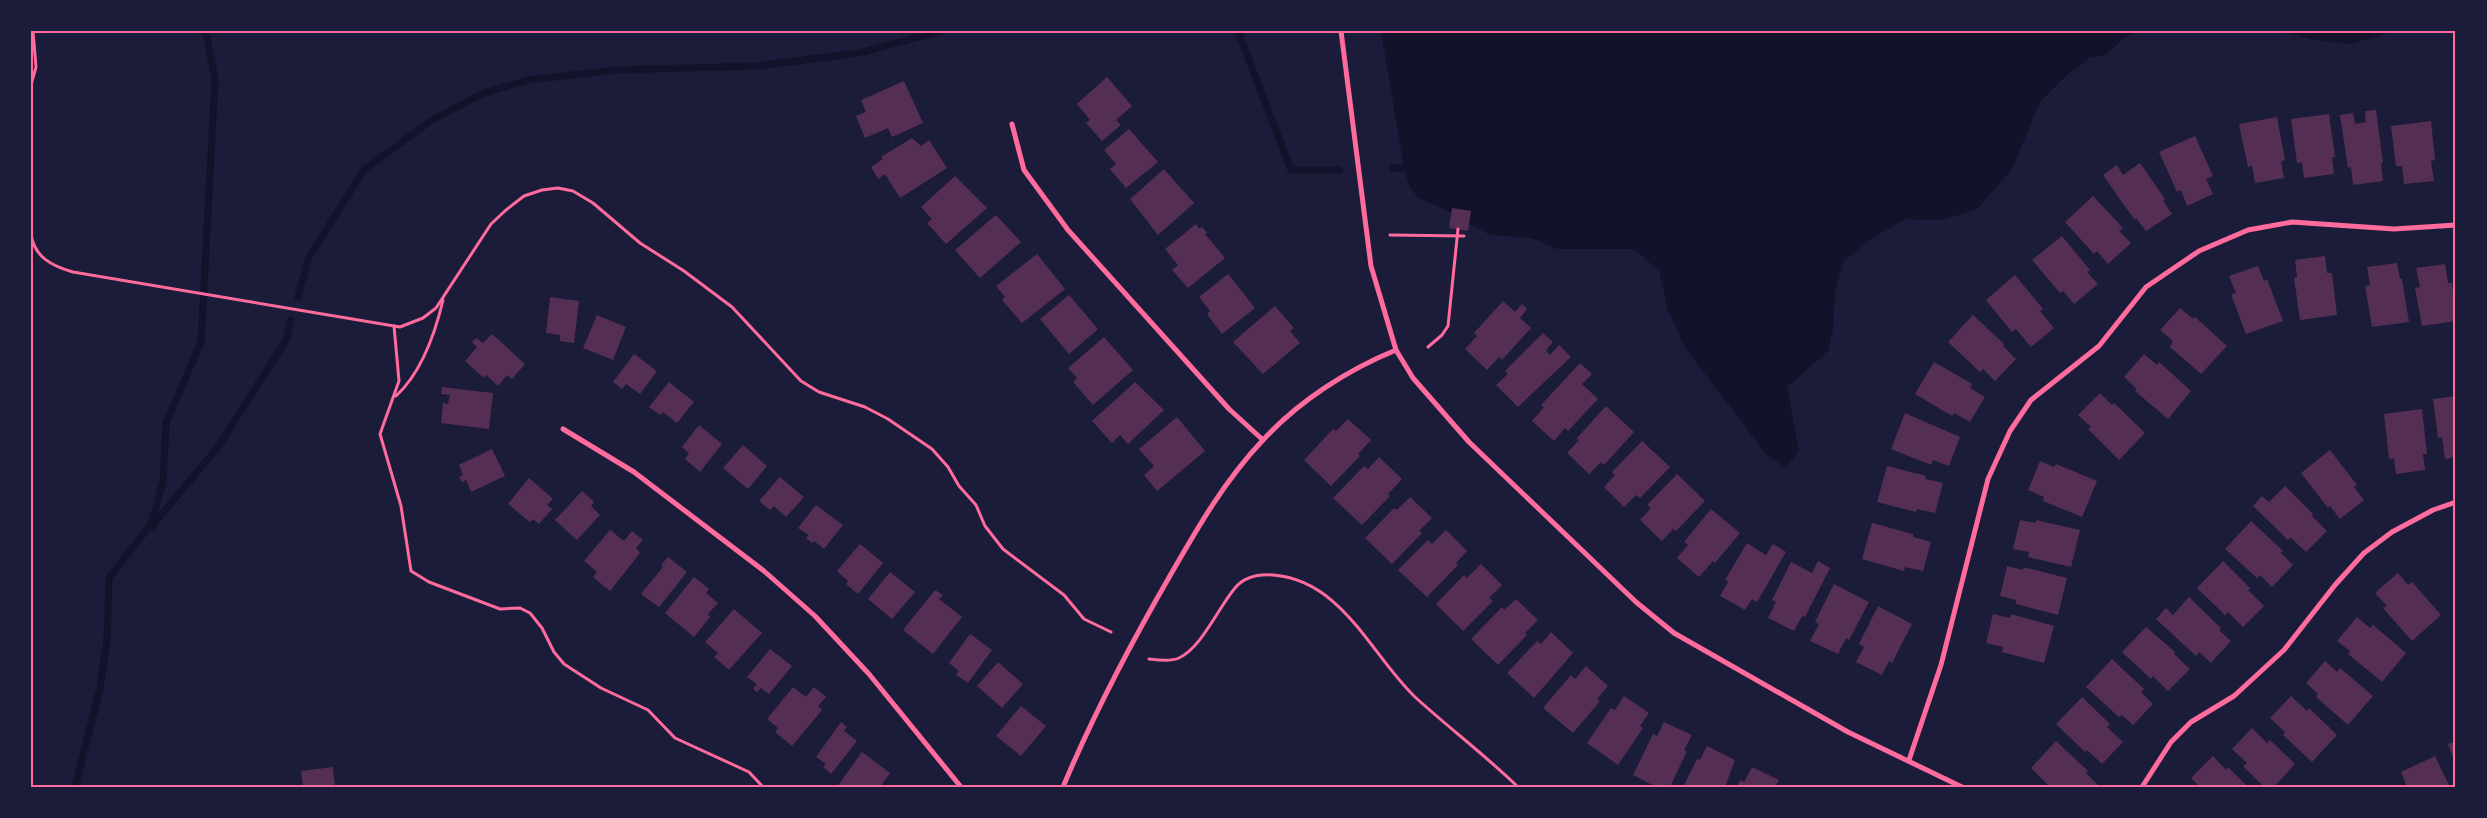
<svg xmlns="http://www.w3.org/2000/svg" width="2487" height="818" font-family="'Source Sans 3',sans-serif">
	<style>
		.water { fill: #12122b }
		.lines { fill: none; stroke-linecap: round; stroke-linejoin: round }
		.stream { stroke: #12122b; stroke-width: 7 }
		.building { fill: #542f53 }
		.path { stroke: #ff6b9d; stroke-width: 3 }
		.minor { stroke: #ff6b9d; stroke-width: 5 }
		.neatline { fill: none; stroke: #ff6b9d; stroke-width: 2 }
	</style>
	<rect width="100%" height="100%" fill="#1b1b3a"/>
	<g class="water">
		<path d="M1381 31H2137L2124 38 2105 55 2089 58 2067 75 2040 102 2012 169 1976 210 1941 220 1905 219 1871 239 1844 261 1835 291 1833 329 1828 351 1787 387 1799 451 1785 468 1766 454 1684 346 1668 310 1659 271 1634 249H1557L1532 238 1490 235 1444 209 1418 198 1409 185 1404 168Z"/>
		<path d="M2281 31H2394L2351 44 2313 40Z"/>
	</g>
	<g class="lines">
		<g class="stream">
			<path d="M1238 31 1291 170H1339"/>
			<path d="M1393 168H1404"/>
			<path d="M298 297 309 257 364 170 432 120 484 93 528 80 617 70 757 66 859 53 941 31"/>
			<path d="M151 527 218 447 286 340 291 320"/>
			<path d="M75 787 100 688 107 640 109 578 151 524 163 482 166 423 201 342 215 80 206 31"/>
		</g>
	</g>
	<g class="building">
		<path d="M1107 77 1132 106 1116 120 1121 125 1102 141 1086 123 1090 120 1077 104Z"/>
		<path d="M904 81 923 123 892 137 888 128 865 138 856 116 866 112 861 100Z"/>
		<path d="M2376 110 2383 163H2381L2383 181 2353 185 2351 167 2348 168 2340 115 2353 113 2355 124 2366 122 2365 111Z"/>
		<path d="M2329 114 2335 157H2332L2334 174 2304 178 2302 162 2297 163 2291 119Z"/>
		<path d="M2277 117 2285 160 2281 161 2284 178 2255 183 2252 166 2248 167 2239 124Z"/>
		<path d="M2431 121 2435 160 2431 161 2434 181 2404 184 2402 166H2396L2391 126Z"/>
		<path d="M1129 129 1158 162 1126 188 1110 169 1116 164 1104 150Z"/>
		<path d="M2195 136 2213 176 2206 179 2213 194 2187 206 2181 190 2177 192 2159 152Z"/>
		<path d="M912 138 921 146 929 140 947 168 900 198 885 174 878 179 871 167 883 159 881 157Z"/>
		<path d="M2140 163 2165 199 2163 201 2172 214 2146 231 2136 218 2134 219 2103 175 2117 165 2123 175Z"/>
		<path d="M1164 169 1194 203 1158 235 1130 199Z"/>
		<path d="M955 176 987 208 946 244 927 223 932 219 921 207Z"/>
		<path d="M2093 196 2123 228 2119 231 2131 243 2108 264 2097 251 2094 254 2065 222Z"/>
		<path d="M1452 208 1471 211 1468 231 1449 228Z"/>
		<path d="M996 215 1021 242 980 278 955 250Z"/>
		<path d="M1196 224 1199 229 1202 227 1207 233 1205 234 1225 258 1188 288 1172 270 1178 265 1165 249Z"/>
		<path d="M2062 236 2090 270 2087 272 2098 284 2074 304 2063 291 2060 293 2032 260Z"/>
		<path d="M1037 254 1065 289 1022 323 1002 300 1005 297 996 286Z"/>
		<path d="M2325 256 2327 273H2332L2337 315 2300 320 2294 278 2297 277 2295 260Z"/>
		<path d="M2397 263 2400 279H2402L2409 322 2372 327 2365 286 2370 285 2367 267Z"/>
		<path d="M2445 264 2448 283H2452L2456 321 2422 326 2415 288 2420 287 2416 268Z"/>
		<path d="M2258 266 2264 281 2267 279 2283 321 2246 334 2232 297V294L2236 293 2229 276Z"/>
		<path d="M1228 274 1255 308 1222 334 1207 314 1210 311 1199 297Z"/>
		<path d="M2015 275 2043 309 2040 311 2054 328 2031 347 2016 329 2012 332 1986 300Z"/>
		<path d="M1069 295 1098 329 1069 354 1040 319Z"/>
		<path d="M550 297 579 301 574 343 560 341V335L546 333Z"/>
		<path d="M1503 301 1515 312 1522 304 1527 309 1520 318 1531 328 1502 360 1499 357 1487 370 1465 349 1477 336 1474 333Z"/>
		<path d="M1275 306 1294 328 1290 331 1300 343 1263 374 1233 342Z"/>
		<path d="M2180 308 2193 319 2195 317 2227 346 2201 374 2170 347 2173 341 2160 330Z"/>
		<path d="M597 315 626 327 613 360 583 348Z"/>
		<path d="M1973 315 2004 344 2003 346 2016 359 1995 381 1983 369 1980 372 1948 342Z"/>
		<path d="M1543 333 1553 342 1546 350 1550 355 1559 345 1571 357 1518 407 1496 385 1508 374 1505 371Z"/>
		<path d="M492 334 525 364 512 379 507 375 498 386 486 375 484 378 465 361 477 347 472 342 476 338 483 343Z"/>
		<path d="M1104 337 1133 370 1093 405 1073 382 1077 378 1068 368Z"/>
		<path d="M634 354 657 371 640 394 626 384 622 389 613 382Z"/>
		<path d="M2144 354 2157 365 2159 362 2191 391 2168 419 2135 391 2137 389 2124 377Z"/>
		<path d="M1934 362 1972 384 1970 388 1985 397 1970 422 1954 413 1952 416 1915 394Z"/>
		<path d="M1580 363 1592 374 1582 384 1598 399 1568 431 1565 428 1554 441 1532 421 1544 407 1541 405Z"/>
		<path d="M669 382 694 402 677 423 663 412 660 415 649 407Z"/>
		<path d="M1135 382 1164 410 1128 444 1120 435 1112 443 1092 421Z"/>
		<path d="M442 387 493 393 489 429 441 423 443 403 448 404 450 395 441 394Z"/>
		<path d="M2100 393 2112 405 2114 403 2145 433 2119 460 2088 429 2091 427 2078 415Z"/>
		<path d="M2456 396V457L2445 459 2442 437 2438 438 2433 399Z"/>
		<path d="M1606 406 1634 432 1604 465 1601 462 1589 474 1567 453 1579 440 1576 439Z"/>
		<path d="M2422 409 2427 454H2423L2425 470 2396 474 2394 458 2389 459 2384 414Z"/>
		<path d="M1905 413 1960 437 1949 466 1933 460 1931 465 1891 449Z"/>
		<path d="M1177 417 1205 451 1157 491 1144 475 1154 466 1139 449Z"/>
		<path d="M1348 419 1371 440 1358 454 1360 456 1331 486 1304 460 1333 429 1336 431Z"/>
		<path d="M699 425 722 444 700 472 685 459 689 453 682 447Z"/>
		<path d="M1642 441 1670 467 1640 498 1636 495 1624 507 1604 487 1615 475 1612 472Z"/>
		<path d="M743 445 767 466 748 489 723 468Z"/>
		<path d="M492 449 505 476 471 492 466 480 462 482 459 477 463 475 459 465Z"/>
		<path d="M2330 450 2357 485 2354 487 2364 500 2340 519 2330 506 2328 508 2301 473Z"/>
		<path d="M1379 457 1402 479 1388 494 1390 496 1362 525 1333 498 1364 466 1368 469Z"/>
		<path d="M2040 461 2054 467 2056 464 2097 481 2082 517 2043 501 2044 497 2028 490Z"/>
		<path d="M1887 466 1926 476 1925 479 1943 483 1935 513 1917 509 1916 512 1877 502Z"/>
		<path d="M1677 474 1705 501 1676 531 1673 529 1662 541 1640 520 1651 508 1647 505Z"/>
		<path d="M780 477 804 497 786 517 774 506 770 510 759 501Z"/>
		<path d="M529 478 553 499 547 505 552 509 539 524 533 519 530 522 508 504Z"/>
		<path d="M2285 486 2313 514 2312 516 2327 531 2306 552 2291 538 2288 540 2253 506 2262 496 2269 502Z"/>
		<path d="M582 491 594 502 591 506 600 515 577 540 555 520Z"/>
		<path d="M1410 497 1432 518 1419 531 1422 533 1392 564 1365 538 1394 508 1397 510Z"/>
		<path d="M816 505 843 525 824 549 814 541 812 543 806 538 809 535 798 528Z"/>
		<path d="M1711 509 1740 533 1715 563 1713 561 1699 577 1677 558 1688 545 1684 542Z"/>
		<path d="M2020 520 2036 523V520L2080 530 2071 567 2028 557 2029 552 2013 549Z"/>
		<path d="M2251 521 2283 551 2281 553 2293 565 2272 587 2260 575 2257 578 2225 549Z"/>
		<path d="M1872 523 1913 534V537L1931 542 1923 571 1905 567 1904 571 1862 559Z"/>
		<path d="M610 530 624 541 632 531 643 540 636 548 640 553 610 591 593 577 597 572 584 561Z"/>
		<path d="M1446 530 1467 551 1456 563 1458 565 1427 597 1398 570 1428 540 1432 544Z"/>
		<path d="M1747 543 1766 555 1773 544 1786 552 1757 602 1752 599 1745 610 1720 596 1728 582 1725 580Z"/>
		<path d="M860 544 883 563 858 594 846 584 848 581 837 571Z"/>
		<path d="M668 557 687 572 659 607 641 594 663 567 661 565Z"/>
		<path d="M1818 561 1830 568 1805 617 1802 616 1794 631 1768 618 1776 602 1772 600 1791 562 1812 573Z"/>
		<path d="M2223 561 2250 588 2248 590 2264 606 2243 627 2228 612 2225 615 2197 588Z"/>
		<path d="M1481 564 1502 585 1489 598 1493 601 1463 631 1436 604 1464 575 1467 578Z"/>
		<path d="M2007 566 2023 570V567L2067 578 2058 615 2016 604V600L2000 596Z"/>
		<path d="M890 572 915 592 892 619 868 599Z"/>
		<path d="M2398 573 2408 585 2412 582 2441 615 2412 641 2383 608 2387 606 2375 593Z"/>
		<path d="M694 577 709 589 706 593 718 603 708 614 710 617 694 637 665 613Z"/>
		<path d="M1834 584 1869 602 1849 640 1846 638 1838 654 1810 641 1819 624 1815 622Z"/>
		<path d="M935 590 943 595 939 599 962 617 933 654 903 630Z"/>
		<path d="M2189 597 2221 628 2219 630 2231 641 2211 663 2199 652 2196 656 2156 619 2166 608 2173 615Z"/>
		<path d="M1516 599 1538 620 1525 633 1527 635 1498 665 1471 639 1502 607 1504 610Z"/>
		<path d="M1878 606 1912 624 1892 663 1889 661 1882 675 1856 662 1864 647 1859 644Z"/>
		<path d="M734 609 762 633 729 670 714 657 718 653 705 642Z"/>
		<path d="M1993 614 2010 618 2011 614 2054 626 2044 663 2002 652 2003 647 1986 643Z"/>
		<path d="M2357 617 2370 628 2373 625 2406 653 2382 682 2348 654 2350 651 2337 641Z"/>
		<path d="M2146 627 2175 652 2174 654 2190 669 2168 691 2153 676 2151 679 2122 652Z"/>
		<path d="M1551 632 1573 653 1534 698 1507 673 1537 641 1541 644Z"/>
		<path d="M970 634 992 650 968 683 956 675 959 671 949 663Z"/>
		<path d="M770 649 792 666 769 694 761 688 757 692 753 689 757 684 747 677Z"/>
		<path d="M2112 659 2144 689 2141 692 2153 704 2133 725 2122 715 2119 717 2086 687Z"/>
		<path d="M2325 661 2337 672 2340 668 2373 696 2348 725 2316 697 2318 694 2306 683Z"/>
		<path d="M998 662 1023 684 1002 708 977 686Z"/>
		<path d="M1586 666 1608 686 1597 699 1600 701 1573 733 1543 708 1571 675 1575 679Z"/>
		<path d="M793 687 806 697 814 687 826 697 818 706 822 710 792 746 775 732 778 728 767 719Z"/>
		<path d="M1624 696 1649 713 1640 726 1643 728 1618 765 1587 743 1611 708 1615 710Z"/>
		<path d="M2291 696 2307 711 2309 708 2337 735 2312 762 2283 735 2285 732 2270 718Z"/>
		<path d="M2082 697 2110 724 2107 727 2123 742 2102 764 2087 750 2085 752 2056 724Z"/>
		<path d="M1021 706 1046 726 1021 756 996 736Z"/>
		<path d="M841 722 847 727 844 731 857 741 831 774 823 767 826 764 816 757Z"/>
		<path d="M1664 722 1692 735 1684 750 1687 751 1670 787H1656L1633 775 1653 734 1657 736Z"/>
		<path d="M2252 728 2267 743 2270 740 2295 764 2274 787H2264L2243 766 2247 763 2232 749Z"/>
		<path d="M2056 741 2088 771 2086 773 2098 785 2096 787H2050L2031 768Z"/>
		<path d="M2456 741V765L2448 744Z"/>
		<path d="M1707 746 1735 760 1725 787H1683L1697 759 1700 760Z"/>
		<path d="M862 752 890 773 880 787H837Z"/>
		<path d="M2213 756 2226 770 2228 767 2248 787H2200L2191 778Z"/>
		<path d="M2435 756 2450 787H2407L2401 772Z"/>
		<path d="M333 767 335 787H303L301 771Z"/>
		<path d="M1752 767 1779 780 1775 787H1737L1740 780 1744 782Z"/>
	</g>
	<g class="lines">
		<g class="path">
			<path d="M31 85 36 67 33 31"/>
			<path d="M31 234C34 257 52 266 73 272L400 327 423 318 436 308 491 224 506 210 524 196 542 190 558 188 573 191 593 203 640 243 684 271 732 307 801 381 819 392 865 407 888 419 932 449 948 467 959 486 976 505 985 526 1003 549 1064 595 1084 619 1111 632"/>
			<path d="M1390 235 1464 236"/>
			<path d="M394 326 399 381 380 434 401 506 411 571 429 582 500 609 520 608 530 613 542 628 554 652 564 664 601 688 648 710 675 738 749 772 763 787"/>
			<path d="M1428 347 1442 335 1448 326 1458 229"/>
			<path d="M396 396C422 372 435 334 443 300"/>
			<path d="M1149 659C1158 660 1170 662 1179 658 1202 647 1218 608 1235 588 1244 577 1259 574 1273 575 1342 580 1371 655 1415 697 1449 728 1485 755 1518 787"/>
		</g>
		<g class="minor">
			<path d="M1341 31 1371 266 1396 350 1413 378 1469 442 1636 602 1674 633 1848 732 1962 787"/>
			<path d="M1012 124 1024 170 1068 230 1229 409 1263 440"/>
			<path d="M563 429 634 472 764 571 815 616 869 674 961 787"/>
			<path d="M1909 760 1941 665 1988 479 2010 431 2031 400 2099 346 2146 287 2199 251 2248 230 2292 222 2394 229 2456 225"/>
			<path d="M1063 787C1094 713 1131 643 1171 574 1198 527 1225 480 1263 440 1299 401 1347 370 1396 350"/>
			<path d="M2142 787 2171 742 2191 722 2234 696 2284 650 2335 585 2364 553 2392 532 2433 510 2456 502"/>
		</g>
	</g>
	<rect width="2487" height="818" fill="none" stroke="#1b1b3a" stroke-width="65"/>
	<rect x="32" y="32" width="2422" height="754" class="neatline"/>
</svg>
